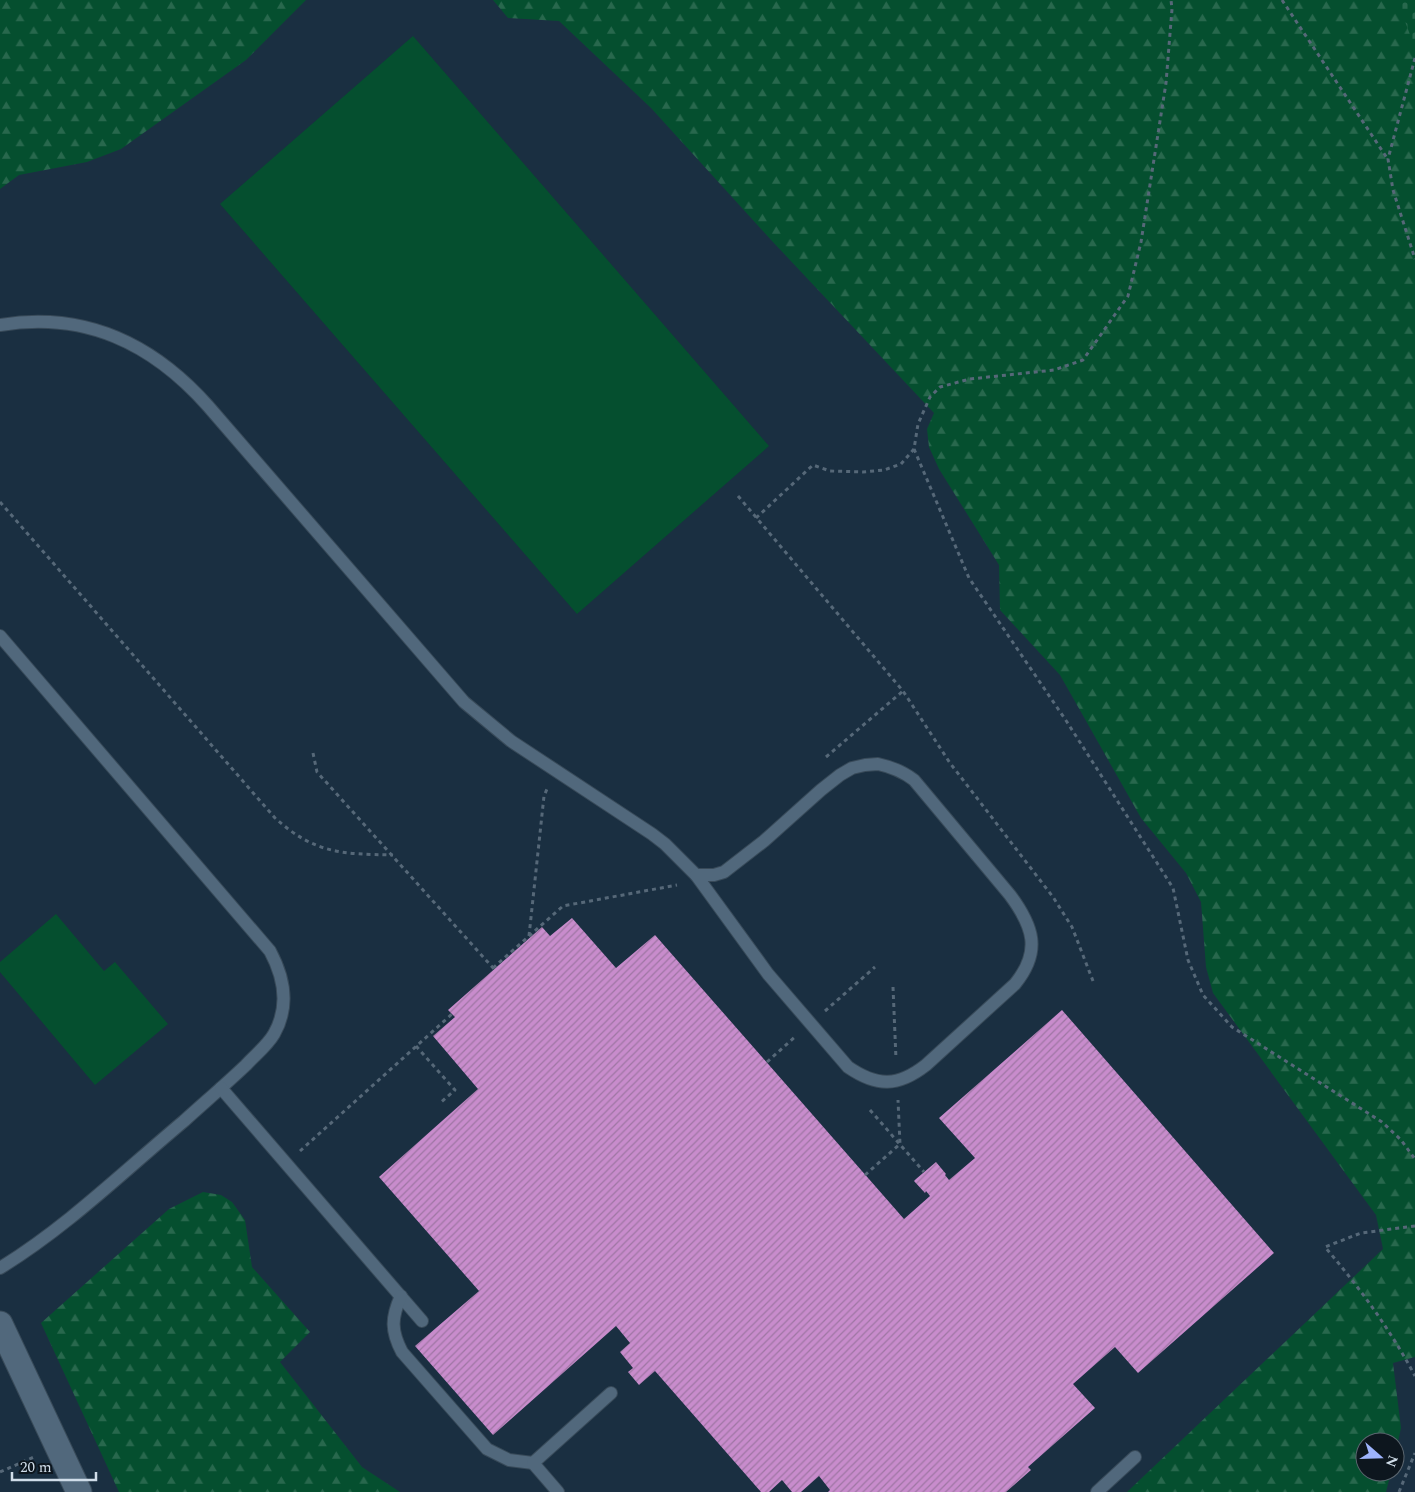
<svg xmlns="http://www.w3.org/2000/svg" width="1415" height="1492" font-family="Spectral,serif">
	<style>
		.grass { fill: #054f2f }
		.forest { fill: url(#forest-firs) }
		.cemetery { fill: url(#cemetery-stones) }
		.building { fill: url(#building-hatch) }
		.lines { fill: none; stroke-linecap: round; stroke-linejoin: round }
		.lane-casing { stroke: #384a59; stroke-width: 14 }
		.street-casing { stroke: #384a59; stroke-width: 27 }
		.path { stroke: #566878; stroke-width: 3; stroke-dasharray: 4 4; stroke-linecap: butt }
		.lane { stroke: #51687c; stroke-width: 12 }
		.street { stroke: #51687c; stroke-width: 25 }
	</style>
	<defs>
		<pattern id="forest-firs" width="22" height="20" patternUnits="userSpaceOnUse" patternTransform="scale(1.25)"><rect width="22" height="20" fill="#054f2f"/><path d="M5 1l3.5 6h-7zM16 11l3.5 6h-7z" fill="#28684d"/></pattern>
		<pattern id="cemetery-stones" width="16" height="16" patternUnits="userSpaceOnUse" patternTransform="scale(1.25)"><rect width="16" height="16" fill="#054f2f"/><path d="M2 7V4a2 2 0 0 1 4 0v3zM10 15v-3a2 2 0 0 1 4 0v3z" fill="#28684d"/></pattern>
		<pattern id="building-hatch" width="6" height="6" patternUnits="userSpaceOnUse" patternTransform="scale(1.25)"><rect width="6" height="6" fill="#c88ccc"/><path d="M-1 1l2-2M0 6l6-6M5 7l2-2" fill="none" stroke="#9f76a4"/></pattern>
	</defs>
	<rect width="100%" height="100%" fill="#1a2f41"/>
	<g class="grass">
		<path d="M413 36 769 446 577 614 220 204Z"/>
		<path d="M56 914 104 971 115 962 168 1024 95 1085 0 972V962Z"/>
	</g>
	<g class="forest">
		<path d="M0 0H306L246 60 121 149 87 162 19 175 0 189Z"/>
		<path d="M493 0H1415V1357L1393 1363 1401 1428 1395 1455V1442H1365V1472H1391L1386 1492H1127L1383 1249 1376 1215 1213 993 1206 967 1201 902 1186 873 1141 818 1060 675 1000 610 999 565 939 469 929 447 927 429 934 413 772 241 651 108 559 21 508 18Z"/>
		<path d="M203 1192 221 1195 232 1202 245 1220 252 1267 310 1332 280 1362 362 1467 400 1492H119L41 1323 169 1209Z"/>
	</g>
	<path class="cemetery" d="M1397 0H1415V48Z"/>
	<path class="building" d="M572 918 616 968 655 935 904 1219 930 1196 926 1191 925 1193 914 1181 916 1179 936 1162 946 1174 945 1175 949 1180 975 1158 939 1118 1062 1010 1274 1253 1138 1373 1115 1347 1073 1384 1095 1408 1028 1467 1031 1470 1006 1492H828L830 1490 819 1476 801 1492H792L782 1480 769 1492H761L655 1371 639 1385 628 1372 633 1368 620 1352 630 1343 616 1326 493 1435 415 1346 479 1291 379 1177 478 1089 433 1036 455 1017 448 1010 542 927 550 936Z"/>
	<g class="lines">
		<g class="lane-casing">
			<g id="lane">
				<path d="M0 325C85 311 152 343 208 406L464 702 511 741 652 834 665 844 696 875"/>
				<path d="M0 636 270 951C284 977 290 1006 274 1034 267 1046 255 1055 246 1065 226 1084 205 1102 184 1121 124 1171 67 1227 0 1268"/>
				<path d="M878 764C892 767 902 771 914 780L1010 895C1033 926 1042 951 1015 984L926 1065C898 1087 877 1087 848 1067L768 974 696 875H714L724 872 764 841 821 790 840 775 852 768 865 765Z"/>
				<path d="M221 1088 422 1321"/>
				<path d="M401 1296C391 1318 391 1331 402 1352L487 1449 509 1460 533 1463"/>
				<path d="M558 1492 533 1463 611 1393"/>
				<path d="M1097 1492 1135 1457"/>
			</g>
		</g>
		<g class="street-casing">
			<path id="street" d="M0 1324 79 1492"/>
		</g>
		<g class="path">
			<path d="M1282 0 1387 158"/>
			<path d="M1415 58 1388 159 1393 190 1415 259"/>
			<path d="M914 449 969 578 1067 722 1173 888 1188 960 1203 995 1232 1027 1382 1122 1401 1140 1415 1159"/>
			<path d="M738 496 903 691 950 763 1053 897 1072 927 1093 981"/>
			<path d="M0 502 275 818C315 854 342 854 393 855"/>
			<path d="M756 518 813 465 830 471 863 472 884 470 901 464 914 449 918 424 930 397 940 387 970 379 1054 370 1083 360 1128 296 1141 242 1166 83 1172 9 1171 0"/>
			<path d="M313 753 317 772 494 969"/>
			<path d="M826 757 903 691"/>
			<path d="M529 936 544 796 547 789"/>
			<path d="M493 968 563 906 677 885"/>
			<path d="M893 987 896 1059"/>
			<path d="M825 1011 875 967"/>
			<path d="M416 1046 455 1090 440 1103"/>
			<path d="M767 1062 796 1036"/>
			<path d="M870 1110 924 1172"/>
			<path d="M300 1151 452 1014"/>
			<path d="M865 1175 900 1144 898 1100"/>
			<path d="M1415 1226 1361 1233 1325 1247C1359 1287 1390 1329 1415 1376"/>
			<path d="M0 1472 34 1457"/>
			<path d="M1399 1492 1415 1453"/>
		</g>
		<use href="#lane" class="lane"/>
		<use href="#street" class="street"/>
	</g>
	<g transform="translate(1380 1457) rotate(110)"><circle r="24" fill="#0d161e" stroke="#5b666f"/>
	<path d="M0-4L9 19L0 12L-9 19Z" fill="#9eb4fd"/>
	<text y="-8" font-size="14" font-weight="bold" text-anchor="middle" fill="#d0dde9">N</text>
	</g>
	<path d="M12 1472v8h84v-8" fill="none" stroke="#d0dde9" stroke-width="2.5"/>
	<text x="20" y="1472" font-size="15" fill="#d0dde9" stroke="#0d161e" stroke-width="4" paint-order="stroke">20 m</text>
</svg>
